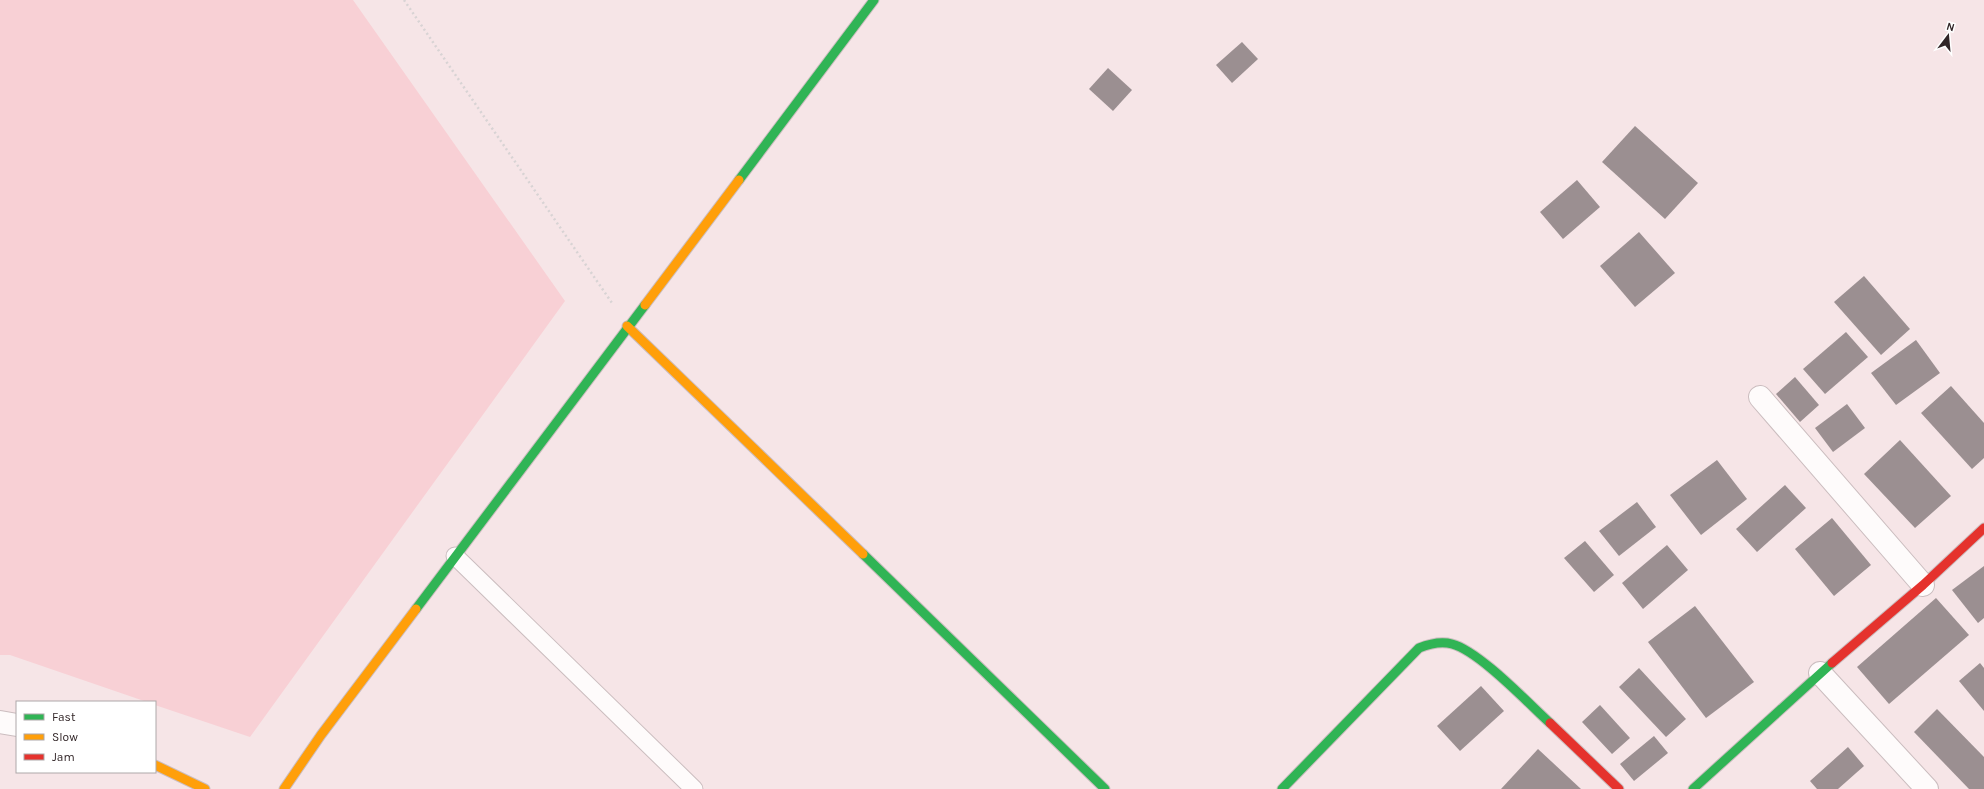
<svg xmlns="http://www.w3.org/2000/svg" width="1984" height="789" font-family="Karla,sans-serif">
	<style>
		.green { fill: #f8d0d5 }
		.building { fill: #9b8f91 }
		.lines { fill: none; stroke-linecap: round; stroke-linejoin: round }
		.lane-casing { stroke: #cbbdbf; stroke-width: 19 }
		.street-casing { stroke: #cbbdbf; stroke-width: 24 }
		.fast-casing { stroke: #cbbdbf; stroke-width: 11 }
		.slow-casing { stroke: #cbbdbf; stroke-width: 11 }
		.jam-casing { stroke: #cbbdbf; stroke-width: 11 }
		.path { stroke: #d8d3d4; stroke-width: 2.5; stroke-dasharray: 2 3; stroke-linecap: butt }
		.lane { stroke: #fefbfb; stroke-width: 17 }
		.street { stroke: #fefbfb; stroke-width: 22 }
		.fast { stroke: #30b455; stroke-width: 9 }
		.slow { stroke: #ff9f0a; stroke-width: 9 }
		.jam { stroke: #e5322d; stroke-width: 9 }
	</style>
	<rect width="100%" height="100%" fill="#f6e5e7"/>
	<path class="green" d="M0 0H353L565 301 250 737 155 705V702H147L10 655H0Z"/>
	<g class="building">
		<path d="M1242 42 1258 59 1232 83 1216 65Z"/>
		<path d="M1108 68 1132 90 1113 111 1089 89Z"/>
		<path d="M1635 126 1698 183 1665 219 1602 162Z"/>
		<path d="M1577 180 1600 207 1563 239 1540 212Z"/>
		<path d="M1639 232 1675 273 1635 307 1600 266Z"/>
		<path d="M1864 276 1910 329 1881 355 1834 302Z"/>
		<path d="M1846 332 1868 357 1825 394 1803 369Z"/>
		<path d="M1916 340 1940 373 1896 405 1871 373Z"/>
		<path d="M1795 377 1819 405 1800 422 1776 394Z"/>
		<path d="M1951 386 1984 423V458L1972 469 1921 413Z"/>
		<path d="M1847 404 1865 428 1833 452 1815 428Z"/>
		<path d="M1900 440 1951 496 1915 528 1864 474Z"/>
		<path d="M1717 460 1747 499 1701 535 1670 495Z"/>
		<path d="M1785 485 1806 508 1757 552 1736 529Z"/>
		<path d="M1637 502 1656 527 1619 556 1599 531Z"/>
		<path d="M1832 518 1871 565 1834 596 1795 549Z"/>
		<path d="M1585 541 1614 575 1594 592 1564 558Z"/>
		<path d="M1667 545 1688 570 1643 609 1622 583Z"/>
		<path d="M1984 566V618L1978 623 1952 590Z"/>
		<path d="M1936 598 1969 635 1889 704 1857 667Z"/>
		<path d="M1695 606 1754 682 1706 718 1648 642Z"/>
		<path d="M1980 663 1984 668V711L1959 681Z"/>
		<path d="M1639 668 1686 719 1666 737 1619 687Z"/>
		<path d="M1481 686 1504 711 1460 751 1437 726Z"/>
		<path d="M1600 705 1630 738 1612 754 1582 722Z"/>
		<path d="M1937 709 1984 757V789H1969L1914 732Z"/>
		<path d="M1654 736 1668 753 1634 781 1620 764Z"/>
		<path d="M1848 747 1864 766 1838 789H1817L1810 781Z"/>
		<path d="M1538 749 1581 789H1501Z"/>
	</g>
	<g class="lines">
		<g class="lane-casing">
			<path id="lane" d="M455 556 694 789"/>
		</g>
		<g class="street-casing">
			<g id="street">
				<path d="M1760 397 1923 585"/>
				<path d="M1820 673 1927 789"/>
				<path d="M0 722 17 725"/>
			</g>
		</g>
		<g class="fast-casing">
			<g id="fast">
				<path d="M739 180 874 0"/>
				<path d="M863 554 1105 789"/>
				<path d="M416 609 645 305"/>
				<path d="M1282 789 1419 648C1429 644 1441 641 1452 644 1479 651 1528 703 1550 723"/>
				<path d="M1693 789 1832 663"/>
			</g>
		</g>
		<g class="slow-casing">
			<g id="slow">
				<path d="M645 305 739 180"/>
				<path d="M627 326 863 554"/>
				<path d="M155 765 205 789"/>
				<path d="M284 789 321 735 416 609"/>
			</g>
		</g>
		<g class="jam-casing">
			<g id="jam">
				<path d="M1832 663 1923 585 1984 528"/>
				<path d="M1550 723 1619 789"/>
			</g>
		</g>
		<path class="path" d="M404 0 612 303"/>
		<use href="#lane" class="lane"/>
		<use href="#street" class="street"/>
		<use href="#fast" class="fast"/>
		<use href="#slow" class="slow"/>
		<use href="#jam" class="jam"/>
	</g>
	<rect x="16" y="701" width="140" height="72" fill="#ffffff" stroke="#ada8a9"/>
	<rect x="24" y="714" width="20" height="6" fill="#30b455" stroke="#ada8a9"/>
	<text x="52" y="721" font-size="12" fill="#312527">Fast</text>
	<rect x="24" y="734" width="20" height="6" fill="#ff9f0a" stroke="#ada8a9"/>
	<text x="52" y="741" font-size="12" fill="#312527">Slow</text>
	<rect x="24" y="754" width="20" height="6" fill="#e5322d" stroke="#ada8a9"/>
	<text x="52" y="761" font-size="12" fill="#312527">Jam</text>
	<g transform="translate(1948 36) rotate(16)" stroke="#ffffff" stroke-width="3" paint-order="stroke">
	<path d="M0-3L7 15L0 10L-7 15Z" fill="#312527"/>
	<text y="-6" font-size="11" font-weight="bold" text-anchor="middle" fill="#312527">N</text>
	</g>
</svg>
